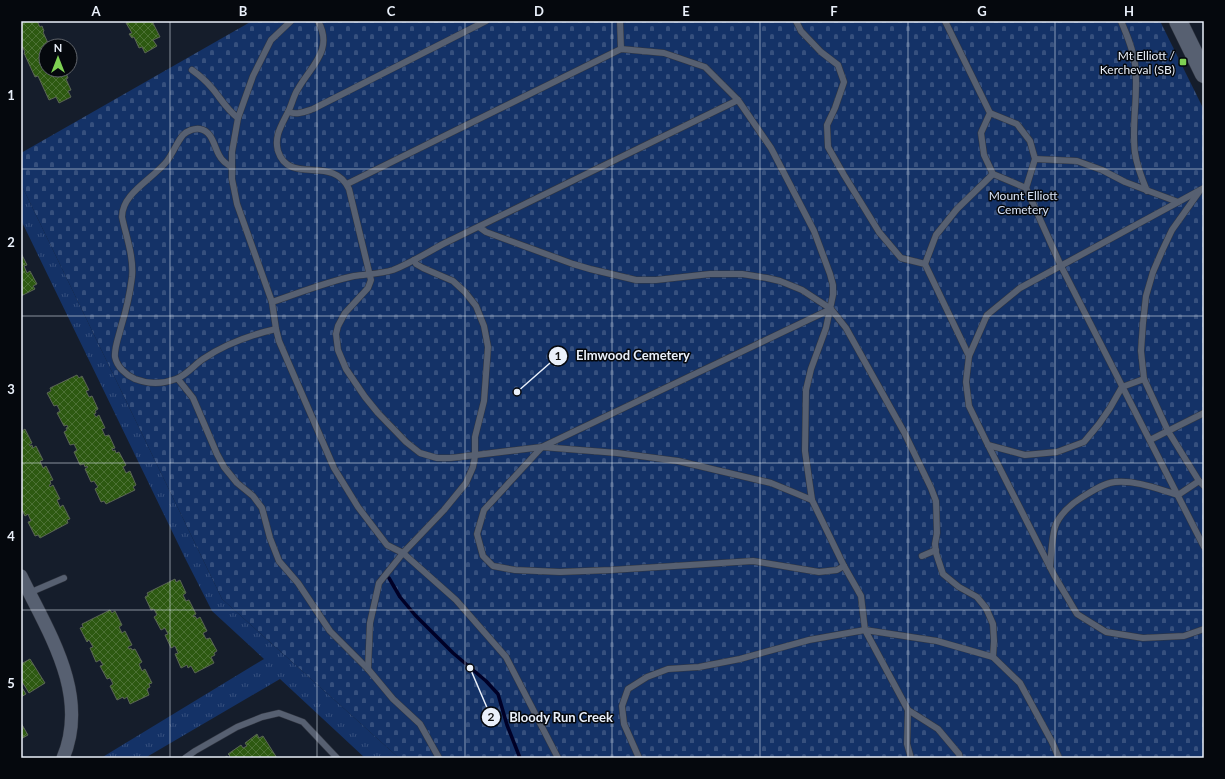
<svg xmlns="http://www.w3.org/2000/svg" width="1225" height="779" font-family="Lato,sans-serif">
	<style>
		.cemetery { fill: url(#cemetery-stones) }
		.park { fill: url(#park-tufts) }
		.lines { fill: none; stroke-linecap: round; stroke-linejoin: round }
		.stream { stroke: #000026; stroke-width: 3.5 }
		.building { fill: url(#building-cross-hatch); stroke: #5a6555 }
		.service-casing { stroke: #313641; stroke-width: 7 }
		.minor-casing { stroke: #313641; stroke-width: 14 }
		.secondary-casing { stroke: #313641; stroke-width: 19 }
		.service { stroke: #576071; stroke-width: 6 }
		.minor { stroke: #576071; stroke-width: 13 }
		.secondary { stroke: #576071; stroke-width: 18 }
		.grid { fill: none; stroke: #eaf0fa; stroke-width: 1; stroke-opacity: 0.55 }
		.poi-dot { fill: #7ed153; stroke: #05080d; stroke-width: 1.5 }
		.labels { text-anchor: middle; dominant-baseline: central; stroke-width: 3; stroke-linejoin: round; paint-order: stroke }
		.poi-label { font-size: 12px; fill: #eaf0fa; stroke: #05080d; text-anchor: end }
		.park-label { font-size: 12px; fill: #d7e2f5; stroke: #05080d }
		.leader { fill: none; stroke: #eaf0fa; stroke-width: 1.5 }
		.callout-dot { fill: #eaf0fa; stroke: #05080d; stroke-width: 1.5 }
		.mark-label { font-size: 12px; text-anchor: middle; font-weight: bold; fill: #111 }
		.callout-label { font-size: 13px; text-anchor: middle; font-weight: bold; fill: #eaf0fa; stroke: #05080d; stroke-width: 3; stroke-linejoin: round; paint-order: stroke }
		.neatline { fill: none; stroke: #eaf0fa; stroke-width: 1.5 }
		.grid-label { font-size: 13px; text-anchor: middle; font-weight: bold; fill: #eaf0fa }
	</style>
	<defs>
		<pattern id="cemetery-stones" width="16" height="16" patternUnits="userSpaceOnUse"><rect width="16" height="16" fill="#143267"/><path d="M2 7V4a2 2 0 0 1 4 0v3zM10 15v-3a2 2 0 0 1 4 0v3z" fill="#36507e"/></pattern>
		<pattern id="park-tufts" width="24" height="20" patternUnits="userSpaceOnUse"><rect width="24" height="20" fill="#143267"/><path d="M3 7l-1-3M5 7V3M7 7l1-3M15 17l-1-3M17 17v-4M19 17l1-3" fill="none" stroke="#36507e"/></pattern>
		<pattern id="building-cross-hatch" width="8" height="8" patternUnits="userSpaceOnUse"><rect width="8" height="8" fill="#2d5911"/><path d="M0 0l8 8M0 8l8-8" fill="none" stroke="#4c7135"/></pattern>
	</defs>
	<rect width="100%" height="100%" fill="#151d2b"/>
	<path class="cemetery" d="M252 21H1160L1204 110V758H399L222 599 21 184V153Z"/>
	<path class="park" d="M21 184 222 599 399 758H365L280 679 145 758H101L264 659 212 611 185 558 21 220Z"/>
	<g class="lines">
		<path class="stream" d="M389 578 400 597 415 615 453 653 486 681 498 694 507 725 520 758"/>
	</g>
	<g class="building">
		<path d="M21 21H37L40 27 42 26 44 31 43 32 48 43 46 44 47 46H46V70H61L64 75 66 73 68 78 66 79 71 90 68 91 71 97 59 103 56 97 49 100 38 76 35 77 24 53 25 52 21 44Z"/>
		<path d="M128 21H152L160 37 153 40 157 46 145 53 142 47 139 48 134 37 132 38 129 34 132 33 126 23 128 22Z"/>
		<path d="M21 253 27 265 24 266 27 273 30 271 37 284 33 286 35 289 21 296Z"/>
		<path d="M77 375 79 378 82 376 89 390 86 391 89 397 92 396 98 409 95 411 96 413 94 414 96 417 99 415 105 428 102 429 105 436 109 435 115 448 112 449 113 451 115 450 116 453 119 452 126 465 123 467 126 473 130 471 136 485 133 487 135 490 106 504 104 501 101 502 95 489 98 487 94 481 91 482 85 469 88 467 87 466 85 467 84 464 80 465 74 452 77 450 74 444 70 445 64 432 67 430 66 428 68 427 67 425 64 426 57 413 60 411 57 405 54 406 47 393 51 391 50 388Z"/>
		<path d="M21 429 22 431 25 429 32 443 29 445 30 446 32 445 33 448 36 446 43 460 40 461 43 468 46 466 53 480 50 481 51 484 49 485 50 487 53 485 60 499 57 500 60 507 63 505 70 519 67 520 68 523 40 538 38 535 35 536 28 522 31 521 28 514 25 516 21 508Z"/>
		<path d="M175 579 176 582 180 580 186 593 183 595 186 601 189 600 196 614 193 616 194 617 195 616 197 619 200 617 207 631 203 633 206 639 210 638 217 651 214 653 215 655 211 657 214 663 195 673 191 666 188 668 187 665 181 668 175 654 178 653 175 646 171 648 165 635 168 634 165 628 161 630 154 617 157 615 154 609 151 610 145 597 148 595 147 593Z"/>
		<path d="M110 610 112 613 115 611 122 625 119 627 122 633 125 631 132 645 128 647 129 649 131 648 132 650 135 649 142 662 139 664 142 671 145 669 152 683 149 684 150 687 147 689 149 695 130 704 127 697 124 699 123 697 117 700 110 686 113 684 110 678 107 679 100 666 103 665 100 660 96 662 90 648 93 647 89 640 87 642 80 628 83 627 82 624Z"/>
		<path d="M30 659 45 683 29 693 21 680V664Z"/>
		<path d="M21 686 26 694 21 697Z"/>
		<path d="M21 723 28 735 21 739Z"/>
		<path d="M257 734 259 738 263 736 277 758H224L227 756 228 758 230 756 228 754 241 745 243 748 247 746 245 743Z"/>
	</g>
	<g class="lines">
		<g class="service-casing">
			<g id="service">
				<path d="M291 21 271 40 253 76 238 118 232 152V179L237 204 272 302 276 329 279 341 334 468 358 507 387 545 403 553 456 600 506 657 558 758"/>
				<path d="M318 21C334 50 311 66 298 89 293 96 292 106 287 114 281 126 274 137 278 151 289 186 333 154 349 189L371 280 368 288 345 313 338 326 336 334 338 350 346 369 365 397 378 413 406 442 420 453 437 458H451L542 447 617 453 678 461 771 483 812 500 844 566 861 596 865 630 908 710 907 744 911 758"/>
				<path d="M620 21 621 49"/>
				<path d="M796 21 801 31 821 52 838 65 844 82 835 108 827 125 828 147 844 175 879 232 901 258 925 264 969 356"/>
				<path d="M945 21 990 113 981 133 984 155 993 174 1026 188 1061 266 1204 547"/>
				<path d="M1121 21C1127 35 1133 49 1135 64 1139 94 1131 124 1135 153 1137 167 1142 179 1147 191"/>
				<path d="M192 70C199 75 205 80 211 87 220 97 226 109 238 118"/>
				<path d="M288 112C297 115 304 112 313 109L486 21"/>
				<path d="M990 113 1017 124 1030 141 1035 159 1026 188"/>
				<path d="M1035 159 1077 161 1102 170 1125 182 1178 202"/>
				<path d="M232 167C226 164 222 161 219 155 214 146 212 131 200 129 194 128 187 131 183 135 177 142 173 153 167 161 153 179 122 193 122 217 126 236 134 257 132 277 130 293 126 311 121 327 119 336 114 348 115 357 117 367 126 375 135 379 148 384 163 384 176 379 187 375 194 365 203 359 225 344 250 335 276 329"/>
				<path d="M347 184 621 49 664 53 705 67 738 100 771 148 814 231 830 274 833 285V295L826 328 811 369 806 390 805 451 812 500"/>
				<path d="M1204 188 1020 288 987 315 969 356 966 382 969 406 988 445 1054 575 1077 614 1106 632 1143 638 1184 636 1204 629"/>
				<path d="M1199 192 1172 230 1162 251 1153 272 1146 296 1143 323 1141 351 1144 379 1168 431 1199 481 1204 486"/>
				<path d="M479 227 486 232 573 264 590 269 636 280H656L710 274H742L767 278 780 281 802 290 831 309 846 328 904 432 931 488 936 501 937 533 935 544 936 553 943 574 959 587 977 597 986 608 993 624 994 641 993 657"/>
				<path d="M925 264 936 235 957 209 993 174"/>
				<path d="M272 302C299 293 326 282 354 276 367 274 381 274 393 270 411 263 428 252 445 243L738 100"/>
				<path d="M831 309 542 447 484 510 477 534 483 556 493 566 515 570 560 572 611 570 753 561 819 572 837 570 844 566"/>
				<path d="M178 379 193 398 217 454 224 467 237 483 253 496 262 508 270 538 279 561 298 583 330 631 368 669 393 699 420 724 439 758"/>
				<path d="M1150 440 1204 413"/>
				<path d="M988 445 1025 455 1057 452 1084 442 1099 424 1110 408 1122 387 1144 379"/>
				<path d="M922 556 936 550"/>
				<path d="M1050 567C1051 556 1052 537 1055 527 1059 515 1071 504 1081 498 1091 492 1103 483 1115 482 1136 480 1158 489 1178 495L1199 481"/>
				<path d="M29 593 64 578"/>
				<path d="M368 669 370 623 379 583 403 553 444 510 466 483 473 467 475 456V437L484 401 488 347 484 326 476 306 465 292 453 281 423 268 416 264 414 260"/>
				<path d="M908 710 938 729 959 754 960 758"/>
				<path d="M185 758 195 751 237 727 262 717 279 713 303 722 337 758"/>
				<path d="M639 758 624 724 622 706 628 689 647 677 668 669 699 667 740 659 809 640 865 630 937 641 993 657 1020 683 1052 742 1059 758"/>
			</g>
		</g>
		<g class="minor-casing">
			<path id="minor" d="M21 576C48 632 90 694 63 758"/>
		</g>
		<g class="secondary-casing">
			<path id="secondary" d="M1178 21 1204 74"/>
		</g>
		<use href="#service" class="service"/>
		<use href="#minor" class="minor"/>
		<use href="#secondary" class="secondary"/>
	</g>
	<path class="grid" d="M170 21V758M317 21V758M465 21V758M612 21V758M760 21V758M908 21V758M1055 21V758M21 169H1204M21 316H1204M21 463H1204M21 610H1204"/>
	<rect class="poi-dot" x="1179" y="58" width="8" height="8" rx="2"/>
	<g class="labels">
		<g class="poi-label">
			<text x="1175" y="55">Mt Elliott /<tspan x="1175" dy="14">Kercheval (SB)</tspan></text>
		</g>
		<g class="park-label">
			<text x="1023" y="195">Mount Elliott<tspan x="1023" dy="14">Cemetery</tspan></text>
		</g>
	</g>
	<path class="leader" d="M517 392L558 356M470 668L491 717"/>
	<g class="callout-dot">
		<circle cx="517" cy="392" r="4"/>
		<circle cx="470" cy="668" r="4"/>
		<circle cx="558" cy="356" r="10"/>
		<circle cx="491" cy="717" r="10"/>
	</g>
	<g class="mark-label">
		<text x="558" y="360">1</text>
		<text x="491" y="721">2</text>
	</g>
	<g class="callout-label">
		<text x="633" y="360">Elmwood Cemetery</text>
		<text x="561" y="722">Bloody Run Creek</text>
	</g>
	<rect width="1225" height="779" fill="none" stroke="#05080d" stroke-width="44"/>
	<g transform="translate(58 58)"><circle r="19" fill="#05080d" stroke="#61656c"/>
	<path d="M0-3L7 15L0 10L-7 15Z" fill="#7ed153"/>
	<text y="-6" font-size="11" font-weight="bold" text-anchor="middle" fill="#eaf0fa">N</text>
	</g>
	<rect x="22" y="22" width="1181" height="735" class="neatline"/>
	<g class="grid-label">
		<text x="96" y="16">A</text>
		<text x="243" y="16">B</text>
		<text x="391" y="16">C</text>
		<text x="539" y="16">D</text>
		<text x="686" y="16">E</text>
		<text x="834" y="16">F</text>
		<text x="982" y="16">G</text>
		<text x="1129" y="16">H</text>
		<text x="11" y="100">1</text>
		<text x="11" y="247">2</text>
		<text x="11" y="394">3</text>
		<text x="11" y="541">4</text>
		<text x="11" y="688">5</text>
	</g>
</svg>
